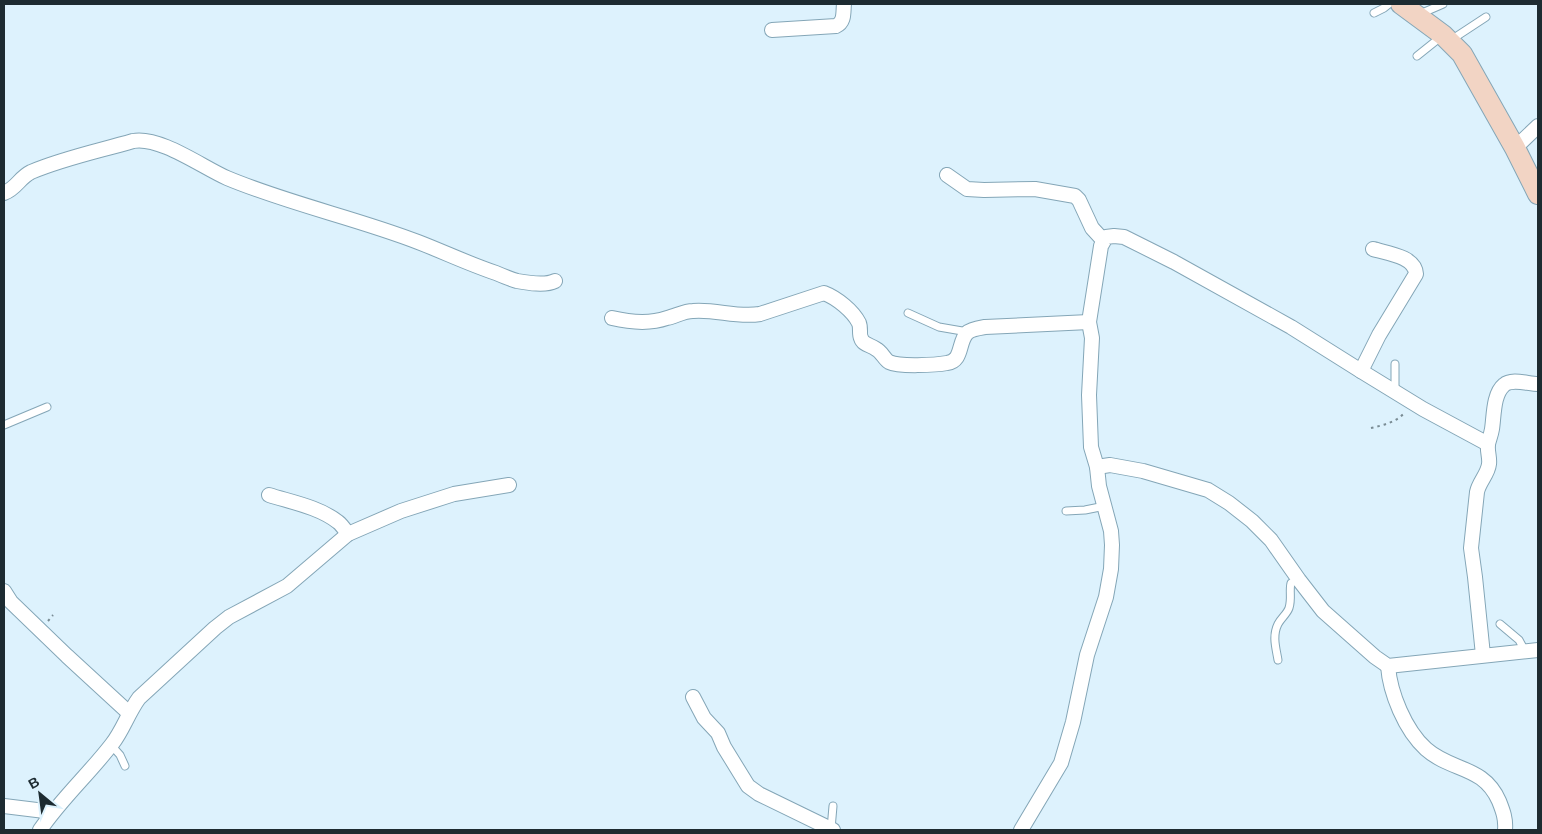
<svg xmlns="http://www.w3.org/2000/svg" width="1542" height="834" font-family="Helvetica,sans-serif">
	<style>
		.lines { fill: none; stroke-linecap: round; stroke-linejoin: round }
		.lane-casing { stroke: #84a6b7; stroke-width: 9 }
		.street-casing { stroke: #84a6b7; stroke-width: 16 }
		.secondary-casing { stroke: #84a6b7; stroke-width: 22 }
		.path { stroke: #798b93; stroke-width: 2; stroke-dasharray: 2.5 4; stroke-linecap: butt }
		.lane { stroke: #fff; stroke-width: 7 }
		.street { stroke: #fff; stroke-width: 14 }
		.secondary { stroke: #f2d4c4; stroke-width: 20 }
	</style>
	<rect width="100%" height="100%" fill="#ddf2fd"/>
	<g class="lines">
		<g class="lane-casing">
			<g id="lane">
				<path d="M1374 13 1384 8 1389 4"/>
				<path d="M1420 14 1443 4"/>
				<path d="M1451 40 1486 17"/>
				<path d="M1417 56 1442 36"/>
				<path d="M908 313 939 327 968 332"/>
				<path d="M1395 364V391"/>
				<path d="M4 425 47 407"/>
				<path d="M1066 511 1085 510 1105 506"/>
				<path d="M1500 624 1519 640 1525 651"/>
				<path d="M1278 660C1276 648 1272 636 1278 624 1281 618 1287 614 1289 608 1292 599 1289 591 1291 583L1299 580"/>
				<path d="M111 745 120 755 125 766"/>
				<path d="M831 829 833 806"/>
			</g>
		</g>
		<g class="street-casing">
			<g id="street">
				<path d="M772 30 836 26C845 22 843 12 844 4"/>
				<path d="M1515 148 1538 126"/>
				<path d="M947 175 967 189 984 190 1035 189 1075 196 1079 200 1092 228 1103 240"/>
				<path d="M4 193C17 188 19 178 31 172 64 158 99 151 133 141 160 136 202 167 227 178 289 204 356 218 418 242 444 252 469 264 496 273 503 276 510 279 517 281 528 283 545 286 555 281"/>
				<path d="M612 318C629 322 650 324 667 318 676 316 684 311 693 311 716 309 737 318 760 314L824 293C837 298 853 311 859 323 861 328 859 334 861 338 863 345 871 345 876 349 882 352 884 359 889 362 899 367 936 365 947 363 963 361 958 342 967 333 971 329 979 328 985 327L1089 322"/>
				<path d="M1361 371 1379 335 1416 274C1415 256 1386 253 1373 249"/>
				<path d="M1097 467 1110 465 1143 471 1208 490 1229 503 1252 521 1271 540 1299 580 1323 611 1375 657 1388 666 1538 650"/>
				<path d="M269 495C291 502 319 507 338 522 342 525 345 530 348 534"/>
				<path d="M4 591 11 602 67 656 129 713"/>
				<path d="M1483 655 1475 577 1471 548 1477 492C1479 482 1488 474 1489 464 1490 458 1487 451 1488 444 1489 440 1491 435 1492 429 1494 417 1493 394 1504 385 1512 378 1528 384 1538 384"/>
				<path d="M1388 666C1390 693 1405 730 1426 749 1452 772 1483 765 1499 801 1503 811 1506 819 1505 830"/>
				<path d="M693 697 704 718 718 733 724 747 748 786 759 794 833 830"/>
				<path d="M4 806 53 812"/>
				<path d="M40 830C61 799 89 774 112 744 123 730 128 713 139 698L215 628 229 617 287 586 348 534 401 511 454 494 509 485"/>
				<path d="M1021 830 1061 763 1073 722 1087 655 1106 597 1111 569 1112 545 1111 531 1099 486 1097 467 1091 447 1089 395 1092 338 1089 322 1101 246 1106 237 1114 236 1124 237 1174 262 1291 327 1361 371 1423 409 1488 444"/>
			</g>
		</g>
		<g class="secondary-casing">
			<path id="secondary" d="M1401 4 1443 35 1462 54 1515 148 1538 194"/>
		</g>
		<g class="path">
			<path d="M1371 428C1384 425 1397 422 1405 412"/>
			<path d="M48 621 53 615"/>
		</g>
		<use href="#lane" class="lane"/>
		<use href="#street" class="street"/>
		<use href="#secondary" class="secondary"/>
	</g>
	<rect width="1542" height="834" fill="none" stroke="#1d2b31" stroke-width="10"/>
	<g transform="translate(40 794) rotate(331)" stroke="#ddf2fd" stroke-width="4" paint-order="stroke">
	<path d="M0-4L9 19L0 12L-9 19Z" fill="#1d2b31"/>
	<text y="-8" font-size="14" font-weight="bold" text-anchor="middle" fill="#1d2b31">B</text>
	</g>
</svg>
